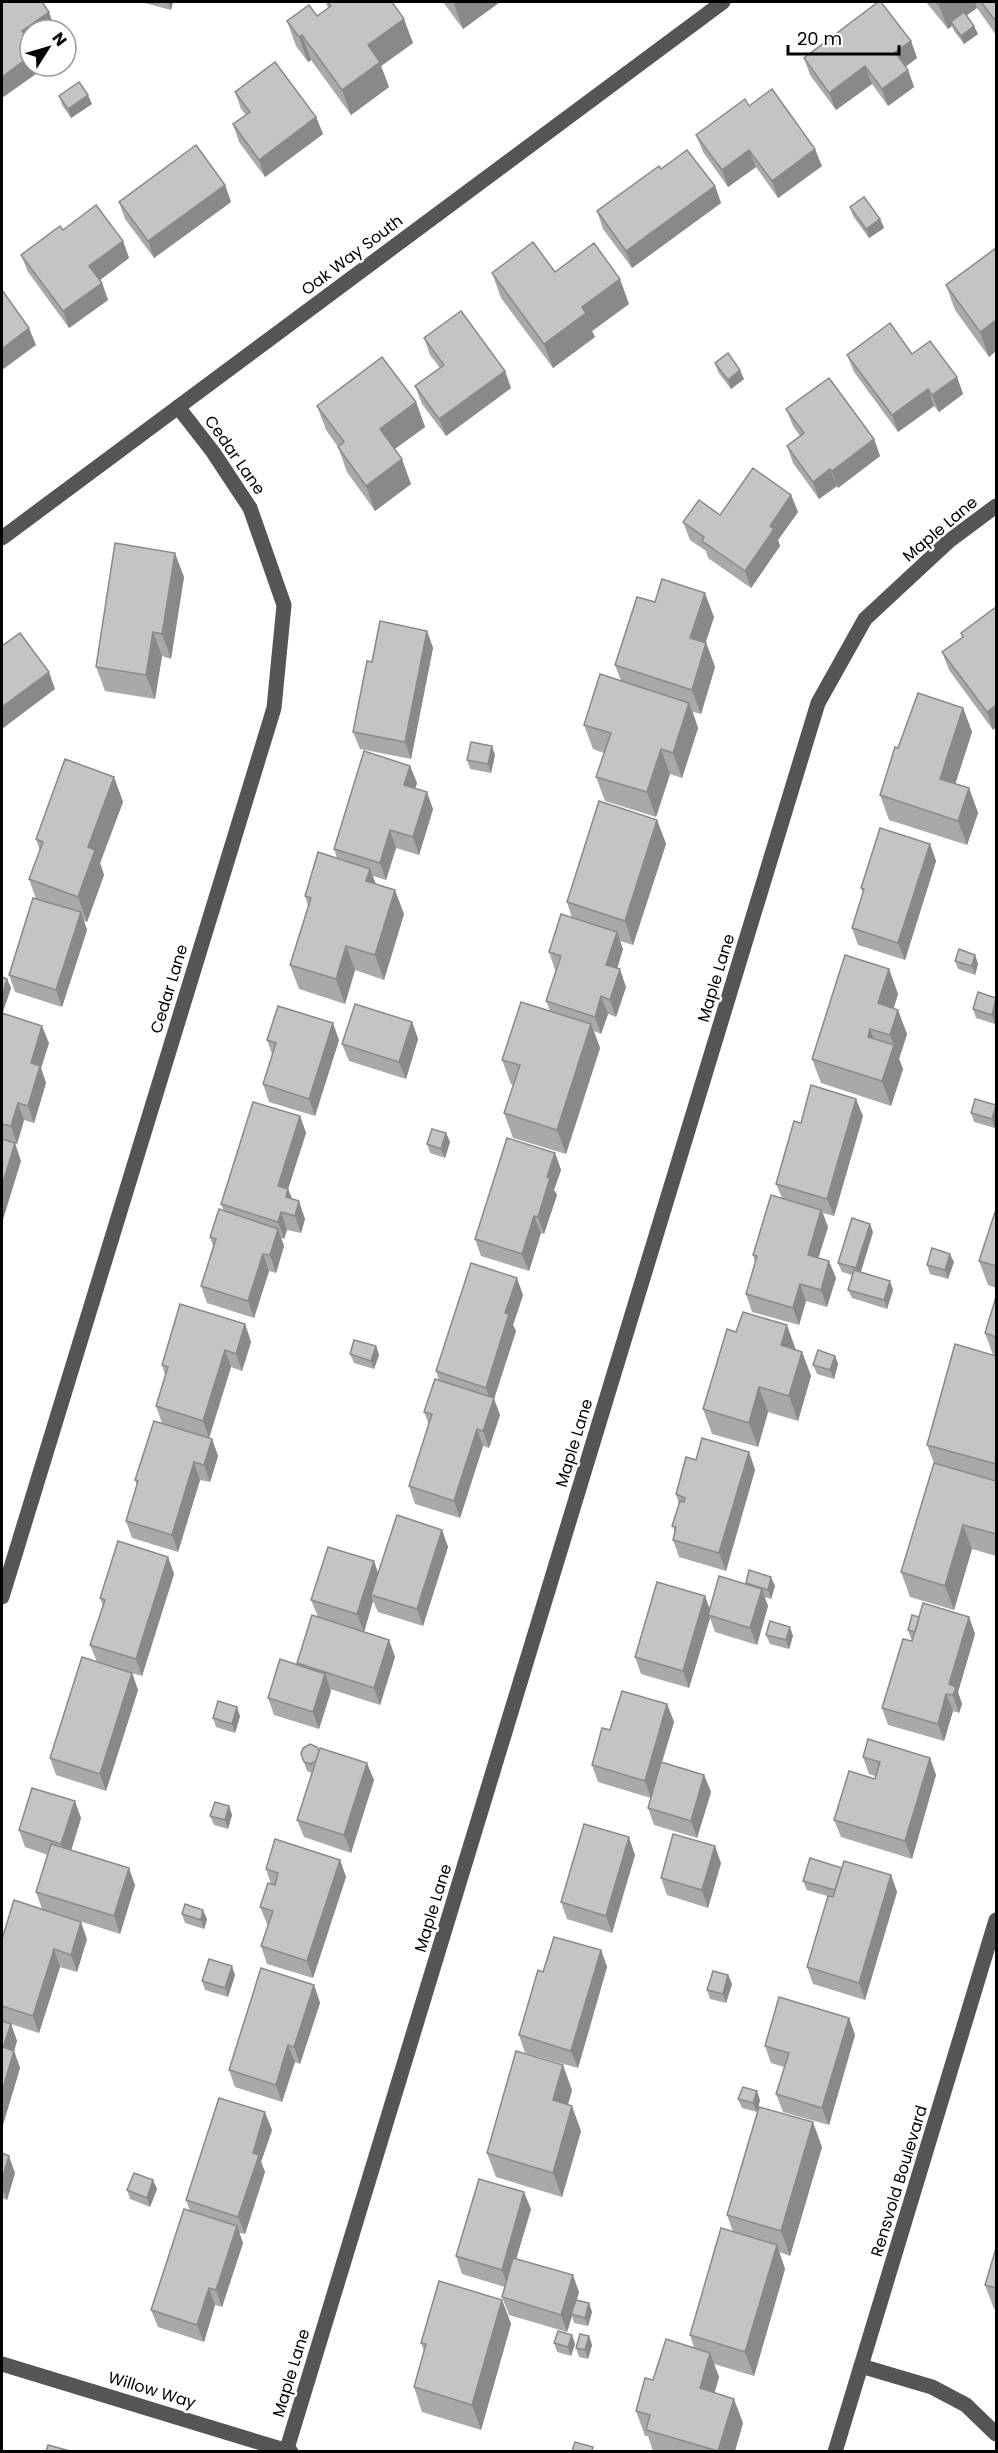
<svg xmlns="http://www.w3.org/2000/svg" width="998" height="2453" font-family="Poppins,sans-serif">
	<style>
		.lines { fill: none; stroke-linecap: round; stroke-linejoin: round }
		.minor { stroke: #555; stroke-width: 15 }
		.wall { fill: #a9a9a9 }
		.shaded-wall { fill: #898989 }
		.building { fill: #c4c4c4; stroke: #898989; stroke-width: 1.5 }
		.labels { text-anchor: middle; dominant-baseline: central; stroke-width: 5; stroke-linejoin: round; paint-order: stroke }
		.street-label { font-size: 16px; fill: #000; stroke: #fff }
	</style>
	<rect width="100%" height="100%" fill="#fff"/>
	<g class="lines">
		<g class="minor">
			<path d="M2 538 723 2"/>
			<path d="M2 1597 274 708 284 605 250 508 213 452 178 407"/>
			<path d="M2 2364 291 2452"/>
			<path d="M861 2366 932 2387 966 2405 996 2434"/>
			<path d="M286 2452 818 703 865 619 949 541 996 506"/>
			<path d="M835 2452 996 1920"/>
		</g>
	</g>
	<g class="wall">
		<path d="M141 2H173L171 10Z"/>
		<path d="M326 2H392L413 43 381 66 389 87 351 115 311 60 308 62 296 46 287 21 317 16 328 8Z"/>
		<path d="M443 2H500L463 29Z"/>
		<path d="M926 2H996V35L977 8 967 15 978 34 964 44 954 31 952 26 948 29Z"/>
		<path d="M911 41 917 58 905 67 908 70 914 87 888 106 872 84 836 110 810 75 804 58Z"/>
		<path d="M235 92 316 117 323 134 265 177 239 142 233 124 246 115 241 109Z"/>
		<path d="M59 96 92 104 71 118 62 105Z"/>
		<path d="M749 106 822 166 778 198 756 167 728 187 703 152 696 135Z"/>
		<path d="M661 169 715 186 721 203 632 268 603 229 597 211Z"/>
		<path d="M225 185 231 202 154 258 125 219 119 202Z"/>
		<path d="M850 207 880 219 884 228 869 238 853 216Z"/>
		<path d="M63 230 123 241 129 258 100 280 102 283 108 300 69 328 28 272 21 255Z"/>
		<path d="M996 248V351L989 357 955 310 946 285Z"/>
		<path d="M555 272 629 304 592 331 595 337 553 368 501 298 492 273Z"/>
		<path d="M424 338 505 371 511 388 446 436 422 404 415 386 440 368 430 355Z"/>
		<path d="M912 354 957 377 963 394 939 412 934 406 898 432 854 372 847 355Z"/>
		<path d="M715 363 744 379 731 389 718 372Z"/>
		<path d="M416 402 425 427 395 449 411 484 375 511 347 472 338 447 326 430 317 406Z"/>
		<path d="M786 409 874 439 880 456 838 488 837 486 819 499 793 463 787 446 800 436 793 426Z"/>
		<path d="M791 495 798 512 778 540 780 546 751 588 708 558 706 551 690 540 683 522 720 515Z"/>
		<path d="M184 577 171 659 162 656 155 699 105 691 96 667Z"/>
		<path d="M655 602 714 617 706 642 715 667 701 714 693 712 698 728 682 778 670 774 656 817 605 801 596 777 604 753 593 749 584 725 621 681 615 665Z"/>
		<path d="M996 607 993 730 949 670 942 652 962 638 961 633Z"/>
		<path d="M427 631 433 648 411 759 360 749 353 732 372 662Z"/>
		<path d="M963 708 972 732 955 784 969 788 978 813 967 845 889 820 880 795Z"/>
		<path d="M495 755 491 773 470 769 467 760Z"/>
		<path d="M410 766 417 783 415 788 433 809 419 855 396 848 386 880 373 876 376 884 404 914 384 980 355 970 345 1004 299 989 290 965 308 906 305 896 337 858 334 849Z"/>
		<path d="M114 777 123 802 100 863 104 875 87 922 84 921 87 930 62 1007 15 992 9 975 36 899 29 879 40 851 36 839Z"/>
		<path d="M657 820 666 844 633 945 620 941 623 949 617 969 626 987 616 1017 608 1014 601 1034 594 1031 600 1048 566 1154 513 1138 504 1113 513 1085 511 1084 502 1060 550 1011 546 1001 556 970H555L549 952 572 918 567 902Z"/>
		<path d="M930 844 936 861 905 960 858 945 852 928 863 893 861 888Z"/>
		<path d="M975 955 978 964 975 975 958 969 955 961Z"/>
		<path d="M889 969 898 994 894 1008 907 1034 899 1059 903 1069 891 1106 821 1083 812 1059Z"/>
		<path d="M2 977 7 979 11 988 2 1013 49 1043 41 1068 46 1083 34 1123 24 1120 17 1144 2 1139Z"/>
		<path d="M996 998 995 1024 976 1018 973 1009Z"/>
		<path d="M412 1022 418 1039 406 1079 349 1061 342 1044Z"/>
		<path d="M267 1040H339L315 1116 269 1102 263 1084 272 1054Z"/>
		<path d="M996 1105 995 1128 974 1122 971 1113Z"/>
		<path d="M300 1116 306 1133 288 1189 292 1199 305 1219 301 1233 287 1230 284 1239 281 1238 284 1246 276 1273 269 1271 254 1318 207 1303 201 1286 213 1246 210 1237 224 1211 221 1204Z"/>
		<path d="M863 1116 834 1216 823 1213 828 1227 818 1258 836 1278 827 1307 806 1301 799 1325 752 1312 746 1294 755 1262 753 1255 782 1198 776 1184 801 1123Z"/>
		<path d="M446 1133 450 1142 445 1158 430 1153 427 1144Z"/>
		<path d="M555 1153 561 1170 554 1190 557 1195 544 1234 541 1233 529 1271 481 1256 475 1239Z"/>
		<path d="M996 1212V1288L988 1285 979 1261Z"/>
		<path d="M873 1232 861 1272 893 1290 887 1309 852 1298 848 1290 852 1275 842 1272 838 1263Z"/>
		<path d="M954 1262 948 1279 930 1274 927 1265Z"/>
		<path d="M523 1295 513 1325 516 1331 494 1399 500 1415 489 1448 483 1446 460 1518 415 1504 409 1486 429 1425 424 1412 439 1380 436 1371Z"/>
		<path d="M996 1297V1556L972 1549 954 1610 910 1597 901 1572 934 1463 927 1445 993 1355 985 1333Z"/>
		<path d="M245 1324 251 1342 242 1371 231 1367 209 1438 212 1439 218 1456 210 1482 200 1480 178 1552 132 1538 126 1521 137 1485 135 1480 162 1423 156 1406 165 1375 162 1365Z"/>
		<path d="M376 1346 379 1355 374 1369 354 1363 350 1354Z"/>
		<path d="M796 1350 802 1352 811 1376 798 1421 768 1412 758 1447 712 1434 703 1409Z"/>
		<path d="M835 1356 838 1364 834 1379 817 1374 813 1365Z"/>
		<path d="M749 1452 755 1470 726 1571 679 1557 673 1540 675 1532 672 1526 679 1504 676 1494 696 1460Z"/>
		<path d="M442 1530 448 1547 423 1626 378 1612 373 1601 364 1632 318 1617 311 1600 374 1561 378 1573Z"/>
		<path d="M168 1557 174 1574 142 1676 132 1673 138 1690 106 1791 56 1775 50 1758 97 1662 90 1645 103 1606 100 1598Z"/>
		<path d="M746 1584 775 1586 771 1599 764 1597 768 1606 757 1645 715 1632 710 1618 689 1688 641 1674 635 1657 705 1596 710 1610Z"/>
		<path d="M919 1617H969L975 1634 958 1692 962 1704 959 1713 953 1711 944 1741 888 1725 882 1708 912 1639H911L908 1630Z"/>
		<path d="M766 1635 793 1636 789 1649 770 1644Z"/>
		<path d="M389 1640 395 1657 380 1705 330 1689 331 1691 319 1729 274 1715 268 1698 298 1665 297 1663Z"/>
		<path d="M667 1704 674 1722 662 1762 704 1775 711 1792 697 1838 654 1825 648 1808 651 1798 598 1782 592 1765 610 1730Z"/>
		<path d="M240 1716 235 1733 216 1727 213 1718Z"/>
		<path d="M319 1751 374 1780 351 1853 304 1837 297 1820 312 1773 307 1771 301 1754Z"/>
		<path d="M863 1757 930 1758 936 1775 912 1859 841 1837 834 1820 875 1779V1776L869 1774Z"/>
		<path d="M229 1806 232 1815 228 1829 214 1825 210 1816Z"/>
		<path d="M81 1818 71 1850 135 1885 120 1934 42 1909 36 1892 48 1855 25 1847 19 1830Z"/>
		<path d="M635 1855 612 1933 567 1919 561 1902Z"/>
		<path d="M340 1860 346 1877 313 1978 267 1964 261 1946 268 1924H267L260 1907 271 1884 266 1869Z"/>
		<path d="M721 1863 708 1908 667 1895 661 1878Z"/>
		<path d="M842 1868 891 1875 897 1892 865 2000 813 1984 807 1967 831 1897 807 1890 803 1881Z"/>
		<path d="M182 1914 207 1919 204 1929 185 1923Z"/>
		<path d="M2 1939H87L77 1972 60 1967 39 2033 11 2024 17 2041 14 2051 20 2068 2 2128Z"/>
		<path d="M601 1950 607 1967 578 2068 525 2053 519 2035 543 1972Z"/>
		<path d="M235 1975 228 1997 205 1990 202 1981Z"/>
		<path d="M728 1975 732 1984 726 2003 710 1999 707 1990Z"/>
		<path d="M314 1985 320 2003 300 2064 295 2062 282 2102 235 2087 229 2070Z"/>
		<path d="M849 2018 855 2035 829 2125 783 2112 776 2094 784 2067 771 2063 765 2046Z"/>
		<path d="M572 2090 568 2105 581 2131 562 2197 496 2177 487 2153Z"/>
		<path d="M738 2099 760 2100 757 2112 742 2108Z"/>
		<path d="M272 2130 261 2162 265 2172 245 2234 239 2233 243 2243 222 2307 215 2305 204 2342 158 2327 151 2310 190 2211 186 2200Z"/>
		<path d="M822 2147 790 2256 779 2252 785 2269 754 2376 714 2364 719 2377 714 2393 743 2423 735 2451H653L648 2436H645L636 2411 653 2380 694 2348 690 2335 733 2232 727 2215Z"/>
		<path d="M2 2153 15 2173 7 2200 2 2198Z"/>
		<path d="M153 2180 157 2189 150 2207 130 2199 127 2190Z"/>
		<path d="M531 2209 516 2259 579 2292 577 2300 589 2303 592 2312 588 2326 574 2323 572 2316 567 2332 509 2315 502 2297 505 2287 462 2274 456 2256Z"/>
		<path d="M996 2248V2310L994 2309 985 2285Z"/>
		<path d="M502 2300 511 2324 481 2430 422 2412 414 2387 424 2351 421 2343Z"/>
		<path d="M572 2335 575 2344 571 2356 557 2352 554 2343Z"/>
		<path d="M589 2336 592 2345 588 2359 579 2357 576 2348Z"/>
	</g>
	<g class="shaded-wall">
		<path d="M168 2H173L171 10Z"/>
		<path d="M458 2H500L463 29 454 4Z"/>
		<path d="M943 2H975L977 8 953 25 951 22 952 26 948 29 939 5Z"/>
		<path d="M49 12 55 29 53 30H30V47L22 31Z"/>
		<path d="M996 17V26L994 19Z"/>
		<path d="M404 19 413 43 381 66 389 87 351 115 342 90 368 45Z"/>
		<path d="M974 26 978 34 964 44 961 36Z"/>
		<path d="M302 35 311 60 308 62 299 37Z"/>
		<path d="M911 41 917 58 901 70 895 52Z"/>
		<path d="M30 56V66H42L43 69 2 98V77Z"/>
		<path d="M865 66 872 84 836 110 829 93Z"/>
		<path d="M908 70 914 87 888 106 882 89Z"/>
		<path d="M88 95 92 104 71 118 68 109Z"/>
		<path d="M316 117 323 134 265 177 259 160Z"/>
		<path d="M815 149 822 166 778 198 772 181Z"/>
		<path d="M749 150 756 167 728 187 722 170Z"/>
		<path d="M225 185 231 202 154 258 148 241Z"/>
		<path d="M715 186 721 203 632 268 626 251Z"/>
		<path d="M880 219 884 228 869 238 866 229Z"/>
		<path d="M123 241 129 258 96 283 89 266Z"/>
		<path d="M620 279 629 304 592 331 595 337 553 368 544 344 582 307Z"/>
		<path d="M102 283 108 300 69 328 63 311Z"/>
		<path d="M996 320V351L989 357 980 332Z"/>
		<path d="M29 328 36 345 2 370V349Z"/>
		<path d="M740 370 744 379 731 389 728 380Z"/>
		<path d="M505 371 511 388 446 436 439 419Z"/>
		<path d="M957 377 963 394 939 412 932 395Z"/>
		<path d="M928 389 934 406 898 432 892 415Z"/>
		<path d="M416 402 425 427 389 453 380 429Z"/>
		<path d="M874 439 880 456 838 488 832 471Z"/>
		<path d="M402 459 411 484 375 511 366 486Z"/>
		<path d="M830 469 837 486 819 499 813 482Z"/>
		<path d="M791 495 798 512 778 540 780 546 751 588 745 571 770 526Z"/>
		<path d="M175 553 184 577 171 659 162 634Z"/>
		<path d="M705 593 714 617 699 662 690 638Z"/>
		<path d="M427 631 433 648 411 759 405 742Z"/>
		<path d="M153 632 162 656 155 699 146 675Z"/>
		<path d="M706 643 715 667 701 714 692 690Z"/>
		<path d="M49 672 55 689 2 729V707Z"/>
		<path d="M689 703 698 728 682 778 673 753Z"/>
		<path d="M996 705V727L993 730 987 712Z"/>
		<path d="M963 708 972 732 949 804 940 779Z"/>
		<path d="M492 746 495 755 491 773 488 764Z"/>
		<path d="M661 749 670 774 656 817 647 792Z"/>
		<path d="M410 766 417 783 411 802 404 785Z"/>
		<path d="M114 777 123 802 100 863 104 875 87 922 78 897 88 847Z"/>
		<path d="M969 788 978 813 967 845 958 821Z"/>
		<path d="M427 792 433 809 419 855 413 837Z"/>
		<path d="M657 820 666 844 633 945 625 921Z"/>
		<path d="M390 830 396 848 386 880 380 863Z"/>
		<path d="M930 844 936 861 905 960 898 943Z"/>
		<path d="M370 869 379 893 366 881Z"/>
		<path d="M395 890 404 914 384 980 375 955Z"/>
		<path d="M81 912 87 930 62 1007 56 990Z"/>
		<path d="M617 932 623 949 613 982 606 965Z"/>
		<path d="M346 946 355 970 345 1004 336 979Z"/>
		<path d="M975 955 978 964 975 975 972 966Z"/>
		<path d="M620 969 626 987 616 1017 610 1000Z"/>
		<path d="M889 969 898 994 887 1028 878 1003Z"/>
		<path d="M7 979 11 988 2 1015V997Z"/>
		<path d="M601 996 608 1014 601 1034 595 1017Z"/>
		<path d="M996 1001V1020L995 1024 992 1015Z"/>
		<path d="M898 1010 907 1034 899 1059 903 1069 891 1106 882 1081 894 1045 890 1035Z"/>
		<path d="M412 1022 418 1039 406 1079 399 1062Z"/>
		<path d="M333 1023 339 1040 315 1116 309 1099Z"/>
		<path d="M591 1024 600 1048 566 1154 557 1130Z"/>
		<path d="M42 1026 49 1043 41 1068 46 1083 34 1123 28 1106 31 1063Z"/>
		<path d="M870 1029 879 1054 868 1037Z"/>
		<path d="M856 1099 863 1116 834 1216 827 1199Z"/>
		<path d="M18 1103 24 1120 17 1144 11 1126Z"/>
		<path d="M996 1105V1123L995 1128 992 1119Z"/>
		<path d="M300 1116 306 1133 288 1189 295 1206 292 1214 278 1186Z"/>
		<path d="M446 1133 450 1142 445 1158 441 1149Z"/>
		<path d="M15 1143 21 1161 2 1223V1186Z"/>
		<path d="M555 1153 561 1170 554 1190 557 1195 544 1234 538 1217 547 1177Z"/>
		<path d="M299 1201 305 1219 301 1233 295 1216Z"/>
		<path d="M821 1210 828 1227 814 1272 808 1255Z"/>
		<path d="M281 1212 287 1230 284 1239 278 1222Z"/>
		<path d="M534 1216 541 1233 529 1271 522 1254Z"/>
		<path d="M870 1224 873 1232 859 1277 856 1268Z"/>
		<path d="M278 1229 284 1246 276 1273 270 1255Z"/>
		<path d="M263 1254 269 1271 254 1318 248 1301Z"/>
		<path d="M950 1254 954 1262 948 1279 945 1270Z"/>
		<path d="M829 1261 836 1278 827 1307 821 1290Z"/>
		<path d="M517 1278 523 1295 513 1325 516 1331 494 1399 500 1415 489 1448 483 1431 492 1404 486 1388 505 1313Z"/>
		<path d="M890 1281 893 1290 887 1309 884 1300Z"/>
		<path d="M800 1284 806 1301 799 1325 793 1308Z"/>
		<path d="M245 1324 251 1342 242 1371 236 1354Z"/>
		<path d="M787 1325 796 1350 781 1345Z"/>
		<path d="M376 1346 379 1355 374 1369 371 1361Z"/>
		<path d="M225 1350 231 1367 209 1438 203 1421Z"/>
		<path d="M802 1352 811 1376 798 1421 789 1396Z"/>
		<path d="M835 1356 838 1364 834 1379 830 1370Z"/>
		<path d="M759 1387 768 1412 758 1447 749 1423Z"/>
		<path d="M477 1429 483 1446 460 1518 454 1501Z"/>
		<path d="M212 1439 218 1456 210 1482 204 1465Z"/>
		<path d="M749 1452 755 1470 726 1571 719 1553Z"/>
		<path d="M194 1462 200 1480 178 1552 172 1535Z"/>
		<path d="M963 1525 972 1549 954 1610 945 1586Z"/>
		<path d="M442 1530 448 1547 423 1626 417 1609Z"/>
		<path d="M168 1557 174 1574 142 1676 136 1659Z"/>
		<path d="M374 1561 380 1579 371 1595 373 1601 364 1632 357 1614Z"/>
		<path d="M771 1577 775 1586 771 1599 768 1590Z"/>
		<path d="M762 1589 768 1606 757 1645 750 1628Z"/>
		<path d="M705 1596 711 1613 708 1615 710 1618 689 1688 683 1671Z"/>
		<path d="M969 1617 975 1634 958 1692 962 1704 959 1713 949 1684Z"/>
		<path d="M790 1627 793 1636 789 1649 786 1640Z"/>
		<path d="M389 1640 395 1657 380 1705 374 1688Z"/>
		<path d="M132 1673 138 1690 106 1791 100 1774Z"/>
		<path d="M325 1674 331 1691 319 1729 313 1712Z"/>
		<path d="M946 1694 953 1711 944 1741 938 1724Z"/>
		<path d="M667 1704 674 1722 651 1798 645 1781Z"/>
		<path d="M237 1707 240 1716 235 1733 232 1724Z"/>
		<path d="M930 1758 936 1775 912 1859 905 1841Z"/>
		<path d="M367 1763 374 1780 351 1853 344 1835Z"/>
		<path d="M704 1775 711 1792 697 1838 691 1821Z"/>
		<path d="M75 1801 81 1818 68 1861 61 1844Z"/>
		<path d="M229 1806 232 1815 228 1829 225 1820Z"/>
		<path d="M629 1837 635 1855 612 1933 606 1916Z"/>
		<path d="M715 1846 721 1863 708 1908 702 1890Z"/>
		<path d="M340 1860 346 1877 313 1978 307 1961Z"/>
		<path d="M129 1868 135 1885 120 1934 114 1916Z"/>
		<path d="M891 1875 897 1892 865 2000 859 1983Z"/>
		<path d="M203 1910 207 1919 204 1929 201 1920Z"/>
		<path d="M81 1922 87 1939 77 1972 71 1955Z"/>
		<path d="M54 1949 60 1967 39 2033 33 2016Z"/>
		<path d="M601 1950 607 1967 578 2068 571 2051Z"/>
		<path d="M232 1966 235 1975 228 1997 225 1988Z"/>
		<path d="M728 1975 732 1984 726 2003 723 1994Z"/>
		<path d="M314 1985 320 2003 300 2064 294 2047Z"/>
		<path d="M849 2018 855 2035 829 2125 822 2108Z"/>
		<path d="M11 2024 17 2041 14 2051 20 2068 2 2128V2091L3 2047Z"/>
		<path d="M288 2045 295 2062 282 2102 276 2085Z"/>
		<path d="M563 2065 572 2090 562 2125 553 2100Z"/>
		<path d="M757 2091 760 2100 757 2112 753 2103Z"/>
		<path d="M572 2106 581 2131 562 2197 553 2173Z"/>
		<path d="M265 2112 272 2130 261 2162 265 2172 245 2234 238 2217 253 2153Z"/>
		<path d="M813 2122 822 2147 790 2256 781 2231Z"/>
		<path d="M9 2156 15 2173 7 2200 2 2186V2179Z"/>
		<path d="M153 2180 157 2189 150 2207 147 2198Z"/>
		<path d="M524 2192 531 2209 508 2287 502 2270Z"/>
		<path d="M237 2226 243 2243 222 2307 216 2290Z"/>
		<path d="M777 2245 785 2269 754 2376 745 2352Z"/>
		<path d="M573 2275 579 2292 572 2314H571L572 2316 567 2332 561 2315Z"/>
		<path d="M209 2288 215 2305 204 2342 197 2325Z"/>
		<path d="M502 2300 511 2324 481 2430 472 2405Z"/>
		<path d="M589 2303 592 2312 588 2326 585 2318Z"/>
		<path d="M572 2335 575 2344 571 2356 568 2347Z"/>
		<path d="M589 2336 592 2345 588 2359 585 2350Z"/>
		<path d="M710 2353 719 2377 709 2413 700 2388Z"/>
		<path d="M734 2399 743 2423 735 2451H718Z"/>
	</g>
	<g class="building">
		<path d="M2 2H42L49 12 22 31 30 43V56L2 77Z"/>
		<path d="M327 2H392L404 19 368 45 380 62 342 90 302 35 299 37 287 21 309 5 317 16 331 6Z"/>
		<path d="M878 2H881L911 41 895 52 908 70 882 89 865 66 829 93 804 58Z"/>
		<path d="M936 2H943L939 5Z"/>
		<path d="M981 2H996V17L994 19Z"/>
		<path d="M964 12 974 26 961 36 951 22Z"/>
		<path d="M275 62 316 117 259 160 233 124 250 112 235 92Z"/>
		<path d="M79 82 88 95 68 109 59 96Z"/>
		<path d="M772 89 815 149 772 181 749 150 722 170 696 135 745 99 749 106Z"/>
		<path d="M196 145 225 185 148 241 119 202Z"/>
		<path d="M687 150 715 186 626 251 597 211 659 166 661 169Z"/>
		<path d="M864 197 880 219 866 229 850 207Z"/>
		<path d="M96 205 123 241 89 266 102 283 63 311 21 255 60 226 63 230Z"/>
		<path d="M533 242 555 272 594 243 620 279 582 307 586 313 544 344 492 273Z"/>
		<path d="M996 248V320L980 332 946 285Z"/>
		<path d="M2 290 29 328 2 349Z"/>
		<path d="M461 311 505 371 439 419 415 386 444 365 424 338Z"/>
		<path d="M890 323 912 354 930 341 957 377 932 395 928 389 892 415 847 355Z"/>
		<path d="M728 353 740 370 728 380 715 363Z"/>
		<path d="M382 357 416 402 380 429 402 459 366 486 338 447 344 442 317 406Z"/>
		<path d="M829 378 874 439 832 471 830 469 813 482 787 446 804 433 786 409Z"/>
		<path d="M753 468 791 495 770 526 774 529 745 571 702 541 704 537 683 522 699 500 720 515Z"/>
		<path d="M115 543 175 553 162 634 153 632 146 675 96 667Z"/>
		<path d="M662 579 705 593 690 638 706 643 692 690 615 665 637 597 655 602Z"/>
		<path d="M996 607V705L987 712 942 652 963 637 961 633Z"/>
		<path d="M380 621 427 631 405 742 353 732 367 661 372 662Z"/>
		<path d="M20 633 49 672 2 707V646Z"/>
		<path d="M600 674 689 703 673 753 661 749 647 792 596 777 611 733 584 725Z"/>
		<path d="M918 693 963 708 940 779 969 788 958 821 880 795 895 747 898 748Z"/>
		<path d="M471 742 492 746 488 764 467 760Z"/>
		<path d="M364 751 410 766 404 785 427 792 413 837 390 830 380 863 334 849Z"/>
		<path d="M65 759 114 777 88 847 95 850 78 897 29 879 43 842 36 839Z"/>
		<path d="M599 801 657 820 625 921 567 902Z"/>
		<path d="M880 828 930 844 898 943 852 928 864 889 861 888Z"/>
		<path d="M318 852 370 869 366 881 395 890 375 955 346 946 336 979 290 965 311 898 305 896Z"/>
		<path d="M33 898 81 912 56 990 9 975Z"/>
		<path d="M561 914 617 932 606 965 620 969 610 1000 601 996 595 1017 546 1001 561 956 549 952Z"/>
		<path d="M959 949 975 955 972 966 955 961Z"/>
		<path d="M845 955 889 969 878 1003 898 1010 890 1035 870 1029 868 1037 894 1045 882 1081 812 1059Z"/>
		<path d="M2 977 7 979 2 997Z"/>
		<path d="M978 992 996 998 992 1015 973 1009Z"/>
		<path d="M521 1002 591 1024 557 1130 504 1113 520 1065 502 1060Z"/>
		<path d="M355 1004 412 1022 399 1062 342 1044Z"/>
		<path d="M278 1006 333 1023 309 1099 263 1084 276 1043 267 1040Z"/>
		<path d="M2 1013 42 1026 31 1063 40 1066 28 1106 18 1103 11 1126 2 1124Z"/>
		<path d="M811 1085 856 1099 827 1199 776 1184 794 1121 801 1123Z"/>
		<path d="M975 1099 996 1105 992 1119 971 1113Z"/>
		<path d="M253 1102 300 1116 278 1186 288 1189 286 1197 299 1201 295 1216 281 1212 278 1222 221 1204Z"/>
		<path d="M432 1129 446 1133 441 1149 427 1144Z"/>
		<path d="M507 1138 555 1153 547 1177 550 1178 538 1217 534 1216 522 1254 475 1239Z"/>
		<path d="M2 1139 15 1143 2 1186Z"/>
		<path d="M771 1195 821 1210 808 1255 829 1261 821 1290 800 1284 793 1308 746 1294 757 1256 753 1255Z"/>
		<path d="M219 1209 278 1229 270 1255 263 1254 248 1301 201 1286 216 1239 210 1237Z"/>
		<path d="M995 1212H996V1266L979 1261Z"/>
		<path d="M852 1218 870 1224 856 1268 838 1263Z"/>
		<path d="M932 1248 950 1254 945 1270 927 1265Z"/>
		<path d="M471 1263 517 1278 505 1313 509 1314 486 1388 436 1371Z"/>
		<path d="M854 1270 890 1281 884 1300 848 1290Z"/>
		<path d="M996 1297V1337L985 1333Z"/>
		<path d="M180 1304 245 1324 236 1354 225 1350 203 1421 156 1406 168 1367 162 1365Z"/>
		<path d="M743 1312 787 1325 781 1345 802 1352 789 1396 759 1387 749 1423 703 1409 727 1329 736 1332Z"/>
		<path d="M354 1340 376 1346 371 1361 350 1354Z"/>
		<path d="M955 1344 996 1356V1464L927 1445Z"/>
		<path d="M818 1350 835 1356 830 1370 813 1365Z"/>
		<path d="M435 1379 494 1398 483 1431 477 1429 454 1501 409 1486 432 1414 424 1412Z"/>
		<path d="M154 1421 212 1439 204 1465 194 1462 172 1535 126 1521 138 1481 135 1480Z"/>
		<path d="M702 1438 749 1452 719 1553 673 1540 676 1527 672 1526 680 1501 684 1502 685 1498 676 1494 686 1457 696 1460Z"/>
		<path d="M934 1463 996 1481V1534L963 1525 945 1586 901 1572Z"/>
		<path d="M397 1515 442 1530 417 1609 371 1595Z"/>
		<path d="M118 1541 168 1557 136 1659 90 1645 105 1600 100 1598Z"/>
		<path d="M328 1547 374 1561 357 1614 311 1600Z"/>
		<path d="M749 1570 771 1577 768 1590 746 1583Z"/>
		<path d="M719 1576 762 1589 750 1628 708 1615Z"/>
		<path d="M657 1582 705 1596 683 1671 635 1657Z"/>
		<path d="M923 1603 969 1617 949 1684 956 1687 953 1695 946 1694 938 1724 882 1708 903 1639 912 1641Z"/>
		<path d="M312 1615 389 1640 374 1688 297 1663Z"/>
		<path d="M912 1615 919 1617 915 1632 908 1630Z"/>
		<path d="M770 1621 790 1627 786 1640 766 1635Z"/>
		<path d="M82 1657 132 1673 100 1774 50 1758Z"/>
		<path d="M280 1659 325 1674 313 1712 268 1698Z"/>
		<path d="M622 1691 667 1704 645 1781 592 1765 602 1728 610 1730Z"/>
		<path d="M218 1701 237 1707 232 1724 213 1718Z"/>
		<path d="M868 1739 930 1758 905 1841 834 1820 849 1771 875 1779 880 1762 863 1757Z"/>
		<path d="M310 1744 317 1747 319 1751 316 1761 311 1764 304 1762 301 1754 303 1748Z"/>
		<path d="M320 1748 367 1763 344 1835 297 1820Z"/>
		<path d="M661 1762 704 1775 691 1821 648 1808Z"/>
		<path d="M32 1788 75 1801 61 1844 19 1830Z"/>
		<path d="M215 1802 229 1806 225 1820 210 1816Z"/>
		<path d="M584 1824 629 1837 606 1916 561 1902Z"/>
		<path d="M673 1834 715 1846 702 1890 661 1878Z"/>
		<path d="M275 1839 340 1860 307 1961 261 1946 273 1911 260 1907 268 1883 275 1885 278 1873 266 1869Z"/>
		<path d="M51 1844 129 1868 114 1916 36 1892Z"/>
		<path d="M810 1858 842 1868 835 1890 803 1881Z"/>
		<path d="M844 1861 891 1875 859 1983 807 1967 828 1896 833 1897Z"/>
		<path d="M14 1900 81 1922 71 1955 54 1949 33 2016 2 2006V1939Z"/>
		<path d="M185 1904 203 1910 201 1920 182 1914Z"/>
		<path d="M554 1937 601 1950 571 2051 519 2035 538 1970 543 1972Z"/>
		<path d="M209 1959 232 1966 225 1988 202 1981Z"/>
		<path d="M261 1968 314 1985 294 2047 288 2045 276 2085 229 2070Z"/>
		<path d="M713 1971 728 1975 723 1994 707 1990Z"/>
		<path d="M779 1997 849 2018 822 2108 776 2094 789 2053 765 2046Z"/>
		<path d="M2 2021 11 2024 3 2047 14 2051 2 2091Z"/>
		<path d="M516 2051 563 2065 553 2100 572 2106 553 2173 487 2153Z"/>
		<path d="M743 2087 757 2091 753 2103 738 2099Z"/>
		<path d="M219 2098 265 2112 253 2153 259 2155 238 2217 186 2200Z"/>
		<path d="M759 2107 813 2122 781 2231 727 2215Z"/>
		<path d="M2 2153 9 2156 2 2179Z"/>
		<path d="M134 2173 153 2180 147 2198 127 2190Z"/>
		<path d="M479 2179 524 2192 502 2270 456 2256Z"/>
		<path d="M184 2209 237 2226 216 2290 209 2288 197 2325 151 2310Z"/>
		<path d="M721 2228 777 2245 745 2352 690 2335Z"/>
		<path d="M996 2248V2288L985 2285Z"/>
		<path d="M513 2258 573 2275 561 2315 502 2297Z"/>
		<path d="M439 2281 502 2300 472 2405 414 2387 426 2344 421 2343Z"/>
		<path d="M576 2300 589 2303 585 2318 571 2314Z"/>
		<path d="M558 2331 572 2335 568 2347 554 2343Z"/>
		<path d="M580 2334 589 2336 585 2350 576 2348Z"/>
		<path d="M666 2339 710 2353 700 2388 734 2399 718 2451 646 2430 650 2415 636 2411 645 2378 653 2380Z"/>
		<path d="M575 2442 593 2447 592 2451H572Z"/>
		<path d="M48 2445 70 2451H46Z"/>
	</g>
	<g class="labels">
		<g class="street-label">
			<text transform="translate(352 255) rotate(-37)">Oak Way South</text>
			<text transform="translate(235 455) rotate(55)">Cedar Lane</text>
			<text transform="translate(940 529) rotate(-40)">Maple Lane</text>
			<text transform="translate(716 978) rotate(-73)">Maple Lane</text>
			<text transform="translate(169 989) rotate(-73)">Cedar Lane</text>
			<text transform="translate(574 1443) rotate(-73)">Maple Lane</text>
			<text transform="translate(433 1908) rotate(-73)">Maple Lane</text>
			<text transform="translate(899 2181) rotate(-73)">Rensvold Boulevard</text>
			<text transform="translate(291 2373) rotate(-73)">Maple Lane</text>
			<text transform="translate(152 2390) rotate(17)">Willow Way</text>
		</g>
	</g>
	<rect width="998" height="2453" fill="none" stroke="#000000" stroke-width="6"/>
	<g transform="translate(48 48) rotate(53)"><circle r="28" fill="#ffffff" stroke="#999999" stroke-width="1.5"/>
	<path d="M0-4.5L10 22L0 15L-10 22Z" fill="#000000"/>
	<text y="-9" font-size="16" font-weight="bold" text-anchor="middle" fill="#000000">N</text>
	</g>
	<path d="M788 45v9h111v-9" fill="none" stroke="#000000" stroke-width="3"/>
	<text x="797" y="45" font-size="18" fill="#000000" stroke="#ffffff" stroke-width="4.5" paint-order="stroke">20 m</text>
</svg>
